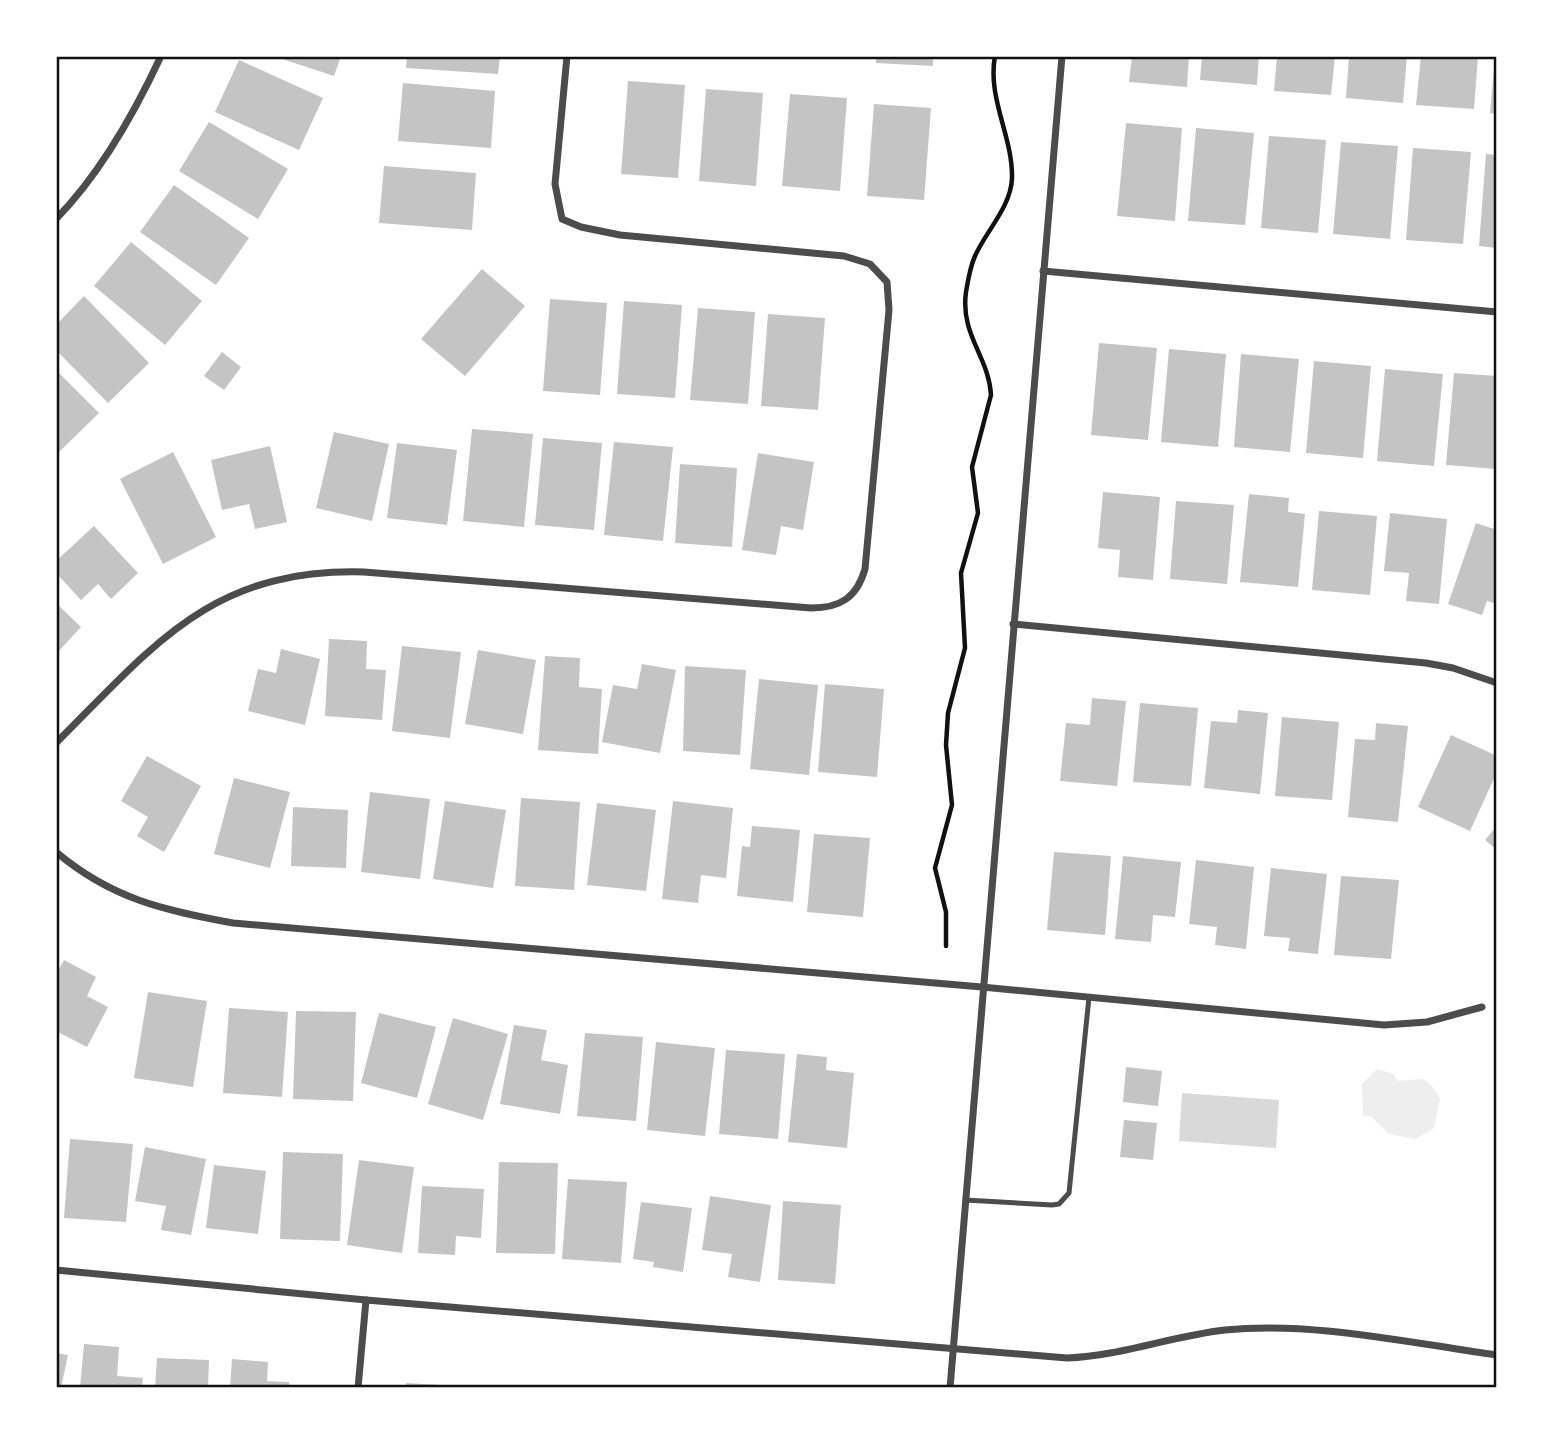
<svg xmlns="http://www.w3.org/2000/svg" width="1553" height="1444" font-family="Poppins,sans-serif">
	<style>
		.green { fill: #eee }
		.water { fill: #d9d9d9 }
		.building { fill: #c4c4c4 }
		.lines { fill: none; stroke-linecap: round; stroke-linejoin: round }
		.path { stroke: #111; stroke-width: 4.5 }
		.service { stroke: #4c4c4c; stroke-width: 5 }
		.minor { stroke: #4c4c4c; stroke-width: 7 }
		.neatline { fill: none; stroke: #111; stroke-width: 2.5 }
	</style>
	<rect width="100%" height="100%" fill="#fff"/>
	<path class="green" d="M1377 1069 1393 1074 1398 1081 1423 1079 1432 1086 1440 1099 1434 1128 1415 1139 1389 1134 1372 1117 1363 1115 1362 1084Z"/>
	<path class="water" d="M1182 1093 1279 1100 1276 1148 1179 1141Z"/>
	<g class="building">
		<path d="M273 56H341L334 76Z"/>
		<path d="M407 56H500L498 74 406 68Z"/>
		<path d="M876 56H933V66L876 63Z"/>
		<path d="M1132 56H1189L1187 87 1129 82Z"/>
		<path d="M1202 56H1259L1257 85 1200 80Z"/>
		<path d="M1277 56H1335L1331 95 1274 91Z"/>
		<path d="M1349 56H1407L1403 103 1346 98Z"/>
		<path d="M1421 56H1478L1474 109 1416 105Z"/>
		<path d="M1495 58H1497V114L1490 113Z"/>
		<path d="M239 60 323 98 299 150 215 112Z"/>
		<path d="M628 81 685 85 678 178 621 174Z"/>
		<path d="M403 83 495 91 491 148 398 141Z"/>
		<path d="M706 89 763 93 756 186 699 181Z"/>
		<path d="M790 94 847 98 840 191 782 186Z"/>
		<path d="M874 104 931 108 924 200 867 196Z"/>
		<path d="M209 122 288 169 258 219 179 171Z"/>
		<path d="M1126 123 1182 128 1175 221 1117 216Z"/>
		<path d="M1196 128 1254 133 1245 225 1188 221Z"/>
		<path d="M1269 136 1326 140 1318 233 1261 228Z"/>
		<path d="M1341 142 1398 146 1390 239 1333 234Z"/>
		<path d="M1413 148 1471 152 1463 244 1406 240Z"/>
		<path d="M1486 154 1497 155V248L1479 246Z"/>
		<path d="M384 166 476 173 472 230 379 223Z"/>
		<path d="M174 185 249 238 216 285 140 232Z"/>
		<path d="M131 242 202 301 165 345 94 286Z"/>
		<path d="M482 269 525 306 465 376 421 339Z"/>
		<path d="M84 296 149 363 108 403 56 350V325Z"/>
		<path d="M550 299 607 303 600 395 543 391Z"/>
		<path d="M624 301 682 305 675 398 617 394Z"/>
		<path d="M698 308 755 312 748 404 690 400Z"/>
		<path d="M768 314 825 318 818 410 761 406Z"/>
		<path d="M1099 343 1157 348 1148 440 1091 435Z"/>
		<path d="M1169 349 1226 354 1218 447 1161 442Z"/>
		<path d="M222 352 241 367 224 390 204 376Z"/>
		<path d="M1241 354 1299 359 1290 452 1234 447Z"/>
		<path d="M1314 361 1371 366 1363 458 1306 453Z"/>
		<path d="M1385 369 1443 374 1434 466 1377 461Z"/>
		<path d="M56 370 99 413 58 453 56 451Z"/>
		<path d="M1454 373 1497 376V469L1446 465Z"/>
		<path d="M472 429 533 434 524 527 463 521Z"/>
		<path d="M334 432 389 444 372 521 316 508Z"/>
		<path d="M543 438 602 443 594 530 535 525Z"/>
		<path d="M614 442 673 447 663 541 604 535Z"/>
		<path d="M397 443 457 450 447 525 387 518Z"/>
		<path d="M270 446 287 522 255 529 249 504 222 510 211 460Z"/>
		<path d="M173 452 216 537 163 564 120 479Z"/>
		<path d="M758 453 814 462 803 530 781 526 776 555 742 550Z"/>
		<path d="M680 464 737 468 732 547 675 543Z"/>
		<path d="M1103 492 1160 497 1153 580 1118 577 1120 550 1098 548Z"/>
		<path d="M1249 494 1289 498 1288 512 1305 514 1298 587 1240 582Z"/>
		<path d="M1176 501 1234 505 1227 584 1170 579Z"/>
		<path d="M1319 511 1377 516 1370 595 1312 590Z"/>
		<path d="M1390 513 1447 519 1439 604 1406 601 1409 573 1384 571Z"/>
		<path d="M1476 523 1497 530V604L1487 601 1482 615 1448 604Z"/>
		<path d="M94 526 138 573 111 599 98 584 81 600 56 573V561Z"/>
		<path d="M56 603 81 627 56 654Z"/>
		<path d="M329 639 367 641 366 669 386 670 382 720 325 716Z"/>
		<path d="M402 646 461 652 450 738 392 731Z"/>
		<path d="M281 649 320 659 305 725 248 711 258 669 276 673Z"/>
		<path d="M478 650 536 660 523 734 465 724Z"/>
		<path d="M545 656 580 658 579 687 602 689 598 754 538 750Z"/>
		<path d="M642 664 676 670 660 753 602 742 613 685 637 689Z"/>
		<path d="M685 666 746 670 740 755 683 751Z"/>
		<path d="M759 679 818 685 809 775 750 769Z"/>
		<path d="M825 684 884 689 877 777 818 772Z"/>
		<path d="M1092 698 1126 701 1117 786 1060 781 1066 723 1090 725Z"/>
		<path d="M1140 703 1198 708 1191 786 1133 782Z"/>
		<path d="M1238 710 1268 713 1260 794 1204 788 1211 721 1237 723Z"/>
		<path d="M1282 717 1339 722 1332 800 1275 796Z"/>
		<path d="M1376 723 1408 726 1398 822 1348 817 1355 739 1375 740Z"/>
		<path d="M1451 735 1497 756V772L1470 831 1418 807Z"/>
		<path d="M147 756 201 786 164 852 137 836 148 817 121 801Z"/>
		<path d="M234 778 290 792 270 868 214 854Z"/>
		<path d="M370 792 430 799 420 879 361 872Z"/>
		<path d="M521 798 580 802 574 890 515 886Z"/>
		<path d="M445 801 506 810 493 888 433 879Z"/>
		<path d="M673 801 733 808 726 878 701 875 698 903 662 899Z"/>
		<path d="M597 803 656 810 646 891 587 885Z"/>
		<path d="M293 807 348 810 346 868 291 866Z"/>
		<path d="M752 826 800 830 793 902 737 896 742 846 750 847Z"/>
		<path d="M1497 826V850L1485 840Z"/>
		<path d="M814 834 870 838 863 917 807 912Z"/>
		<path d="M1054 852 1111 856 1105 935 1047 930Z"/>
		<path d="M1123 856 1181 862 1175 917 1153 915 1151 942 1115 939Z"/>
		<path d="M1196 860 1254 867 1246 949 1215 945 1217 927 1189 924Z"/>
		<path d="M1271 868 1327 874 1318 954 1288 951 1290 938 1264 936Z"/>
		<path d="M1341 876 1399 880 1391 959 1334 955Z"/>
		<path d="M64 960 96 977 87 996 108 1007 87 1047 56 1031V975Z"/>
		<path d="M148 992 207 1001 193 1087 134 1078Z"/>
		<path d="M229 1008 288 1012 282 1097 223 1093Z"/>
		<path d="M296 1011 356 1012 353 1101 293 1099Z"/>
		<path d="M379 1013 436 1027 417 1098 361 1083Z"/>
		<path d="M453 1018 508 1034 483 1120 428 1104Z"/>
		<path d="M514 1025 547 1030 541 1060 568 1065 560 1114 500 1104Z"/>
		<path d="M585 1033 643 1037 636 1121 577 1116Z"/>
		<path d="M656 1042 715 1048 705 1136 647 1130Z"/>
		<path d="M726 1050 785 1054 778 1139 719 1134Z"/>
		<path d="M797 1054 827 1057 826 1070 854 1073 847 1148 788 1142Z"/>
		<path d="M1126 1067 1162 1071 1158 1106 1123 1102Z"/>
		<path d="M1124 1120 1157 1123 1153 1160 1120 1157Z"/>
		<path d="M70 1139 133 1144 126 1222 64 1218Z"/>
		<path d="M145 1147 206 1159 191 1235 161 1230 166 1206 135 1201Z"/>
		<path d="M283 1152 343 1154 340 1241 280 1239Z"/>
		<path d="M359 1160 414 1167 402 1253 347 1245Z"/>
		<path d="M499 1162 558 1163 555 1254 496 1253Z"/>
		<path d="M214 1165 266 1171 258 1234 206 1228Z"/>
		<path d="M568 1179 627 1182 621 1263 562 1259Z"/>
		<path d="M422 1186 484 1189 481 1238 456 1236 455 1255 418 1253Z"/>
		<path d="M710 1196 771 1205 760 1282 728 1277 732 1254 702 1250Z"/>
		<path d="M783 1201 841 1205 835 1284 778 1280Z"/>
		<path d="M641 1202 692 1208 683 1272 653 1267 654 1262 633 1259Z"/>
		<path d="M84 1344 119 1347 117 1376 143 1378 142 1388H80Z"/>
		<path d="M56 1353 68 1355 61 1388H56Z"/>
		<path d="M157 1358 209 1360 208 1388H155Z"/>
		<path d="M232 1359 268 1362 267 1381 289 1382V1388H230Z"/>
		<path d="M406 1383 458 1386V1388H406Z"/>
	</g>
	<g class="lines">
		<path class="path" d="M946 946V912L935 868 952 805 946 745 948 713 965 648 961 573 978 513 972 467 991 395C989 357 960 335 966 292 968 280 970 267 975 256 986 231 1011 207 1012 178 1013 137 987 98 995 56"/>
		<path class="service" d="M965 1200 1052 1205 1059 1204 1069 1193 1089 997"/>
		<g class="minor">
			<path d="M56 219C101 173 134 114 161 56"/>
			<path d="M1043 271 1497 312"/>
			<path d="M1013 624 1426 663 1453 668 1497 683"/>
			<path d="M56 743C155 644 212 568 364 572L811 608C841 608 857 597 865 569L889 310 887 282 870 264 844 256 620 235 581 227 562 219 555 184 567 56"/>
			<path d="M56 852C112 899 163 910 233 923L982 987 1384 1025 1427 1022 1482 1007"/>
			<path d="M56 1270 366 1300 1067 1358C1121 1356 1171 1336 1225 1330 1312 1321 1410 1343 1497 1355"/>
			<path d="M358 1388 366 1300"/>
			<path d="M950 1388 1062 56"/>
		</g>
	</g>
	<rect width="1553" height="1444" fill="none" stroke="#ffffff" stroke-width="116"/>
	<rect x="58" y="58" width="1437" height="1328" class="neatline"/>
</svg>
